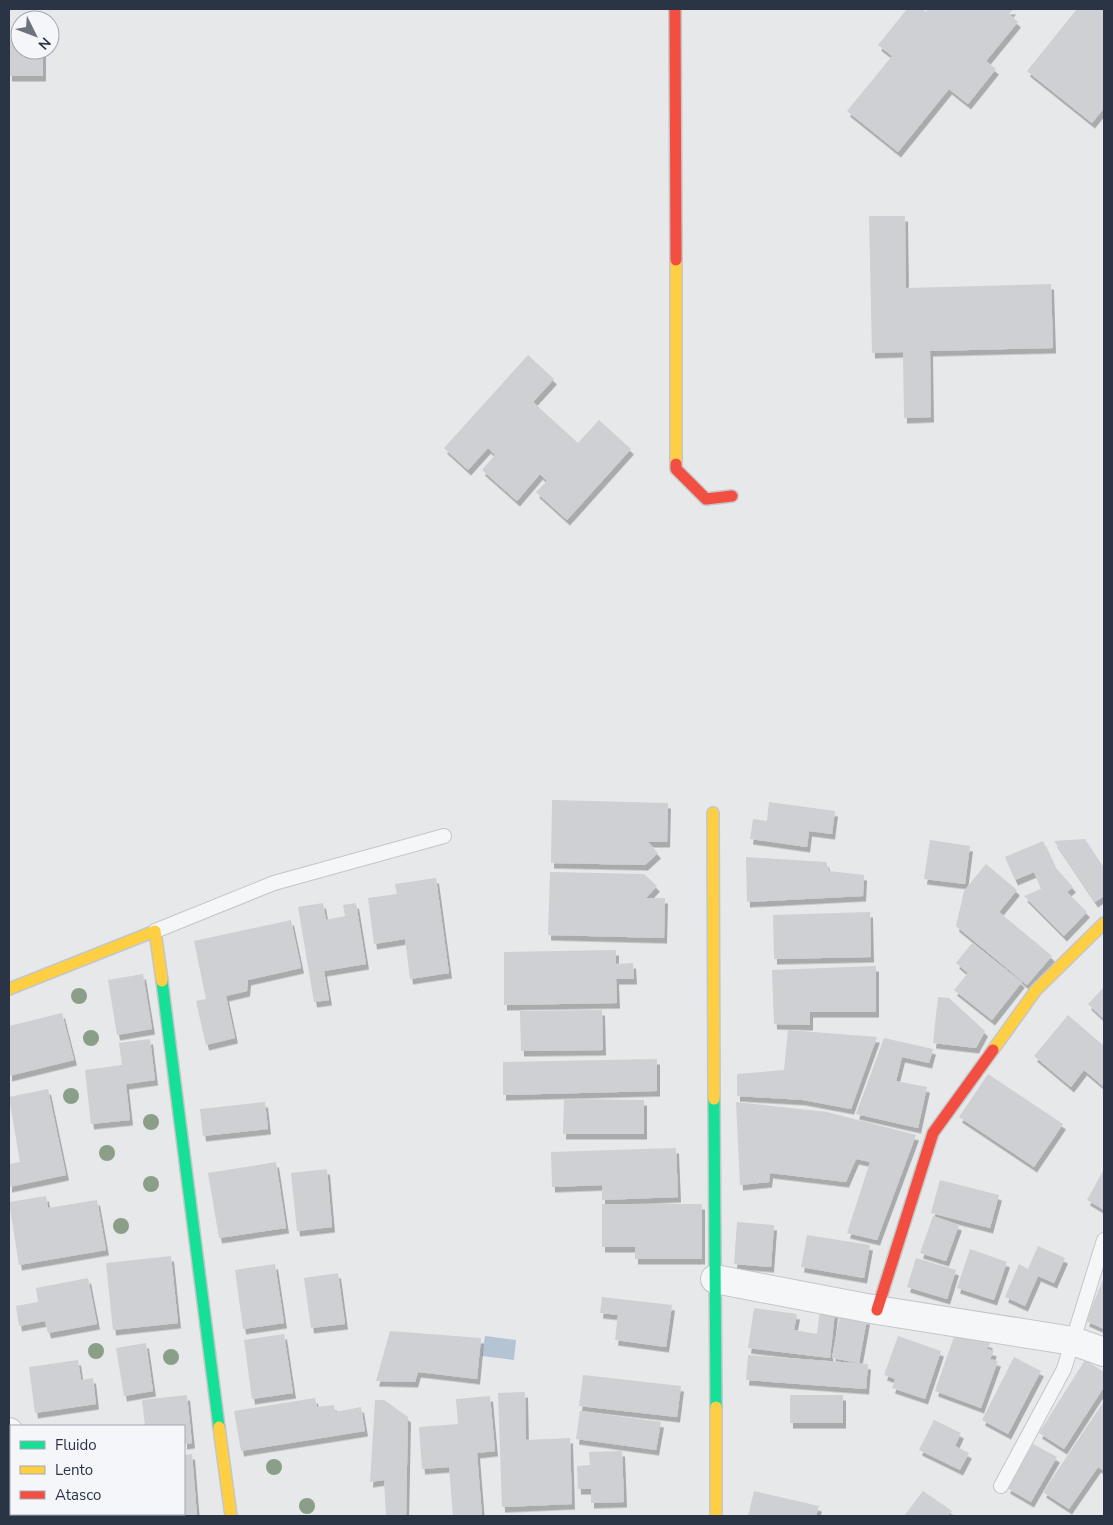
<svg xmlns="http://www.w3.org/2000/svg" width="1113" height="1525" font-family="'Nunito Sans',sans-serif">
	<style>
		.water { fill: #b4c4d5 }
		.building { fill: #ced0d3; filter: url(#shadow) }
		.lines { fill: none; stroke-linecap: round; stroke-linejoin: round }
		.lane-casing { stroke: #c4c6c8; stroke-width: 16 }
		.street-casing { stroke: #c4c6c8; stroke-width: 30 }
		.fast-casing { stroke: #c4c6c8; stroke-width: 14 }
		.slow-casing { stroke: #c4c6c8; stroke-width: 14 }
		.jam-casing { stroke: #c4c6c8; stroke-width: 14 }
		.lane { stroke: #f5f6f7; stroke-width: 14 }
		.street { stroke: #f5f6f7; stroke-width: 28 }
		.fast { stroke: #16e098; stroke-width: 11 }
		.slow { stroke: #ffcf43; stroke-width: 11 }
		.jam { stroke: #f24e42; stroke-width: 11 }
		.tree { fill: #8a9e88 }
	</style>
	<defs>
		<filter id="shadow"><feDropShadow dx="3" dy="5.5" stdDeviation="0" flood-color="#0004"/></filter>
	</defs>
	<rect width="100%" height="100%" fill="#e6e8ea"/>
	<path class="water" d="M485 1336 516 1340 514 1360 482 1356Z"/>
	<g class="building">
		<path d="M907 9H922L926 12 928 9H1013L1009 14 1018 22 986 61 996 69 968 104 949 89 898 152 847 111 892 56 878 45Z"/>
		<path d="M1077 9H1104V108L1092 123 1027 71Z"/>
		<path d="M9 39H20V50H43V76H9Z"/>
		<path d="M869 216H905L906 288 1051 284 1053 348 930 351 931 417 904 418 903 352 872 353Z"/>
		<path d="M528 355 554 379 533 402 578 443 599 420 631 449 567 520 536 492 547 481 540 474 517 501 482 470 495 455 488 448 468 470 444 448Z"/>
		<path d="M552 800 668 803 667 842H648L658 853 645 865 551 863Z"/>
		<path d="M769 802 835 811 832 834 809 831 807 847 750 839 753 819 767 821Z"/>
		<path d="M1085 839 1104 868V896L1095 902 1054 841Z"/>
		<path d="M930 840 970 846 965 884 924 879Z"/>
		<path d="M1043 841 1055 867 1073 887 1067 892 1087 912 1064 936 1024 896 1041 889 1034 872 1015 880 1005 857Z"/>
		<path d="M746 857 826 862 829 871 864 875 863 896 747 902Z"/>
		<path d="M986 864 1017 890 999 912 1052 956 1027 985 956 926 964 891Z"/>
		<path d="M550 872 644 874 657 886 646 898H665L664 938 548 935Z"/>
		<path d="M436 878 449 973 410 979 405 939 374 944 368 898 397 894 395 884Z"/>
		<path d="M323 903 326 920 345 916 343 905 356 903 366 964 324 971 329 1000 314 1002 298 907Z"/>
		<path d="M870 912 871 957 774 959 773 915Z"/>
		<path d="M291 920 301 968 248 980 247 991 226 996 235 1038 206 1045 196 1001 206 999 194 941Z"/>
		<path d="M972 943 1022 982 992 1020 954 990 968 973 956 963Z"/>
		<path d="M616 950V964L633 963 634 979H616L617 1003 504 1005V952Z"/>
		<path d="M876 966V1012H810V1025L774 1024 772 970Z"/>
		<path d="M143 974 152 1029 117 1035 108 980Z"/>
		<path d="M1104 987V1019L1088 1004Z"/>
		<path d="M938 997 949 998 985 1031 976 1048 933 1043Z"/>
		<path d="M602 1010 603 1050 521 1051 520 1011Z"/>
		<path d="M62 1013 74 1060 9 1076V1026Z"/>
		<path d="M1068 1015 1104 1046V1087L1084 1070 1071 1087 1034 1056Z"/>
		<path d="M788 1030 877 1037 851 1109 803 1100 737 1096V1074L784 1070Z"/>
		<path d="M884 1038 933 1049 929 1063 902 1057 896 1081 927 1087 918 1128 856 1114Z"/>
		<path d="M150 1039 155 1080 126 1084 130 1120 91 1124 85 1070 122 1065 119 1043Z"/>
		<path d="M657 1059V1091L503 1095V1062Z"/>
		<path d="M988 1074 1063 1124 1034 1167 959 1117Z"/>
		<path d="M48 1089 66 1175 9 1187V1164L20 1162 9 1097Z"/>
		<path d="M564 1099 644 1100V1134H563Z"/>
		<path d="M265 1102 268 1129 203 1136 200 1109Z"/>
		<path d="M736 1102 827 1112 916 1135 877 1240 847 1233 870 1162 856 1159 846 1182 770 1173 769 1182 740 1185Z"/>
		<path d="M676 1148 678 1197 602 1200V1185L552 1187 551 1152Z"/>
		<path d="M276 1162 286 1228 219 1238 208 1173Z"/>
		<path d="M327 1169 332 1227 297 1231 291 1173Z"/>
		<path d="M1104 1169V1210L1087 1200Z"/>
		<path d="M940 1180 999 1195 990 1228 931 1213Z"/>
		<path d="M46 1196 48 1208 97 1200 106 1250 19 1265 9 1202Z"/>
		<path d="M602 1204H702V1259H635V1247H602Z"/>
		<path d="M933 1216 959 1225 946 1261 920 1253Z"/>
		<path d="M737 1222 774 1225 771 1267 734 1264Z"/>
		<path d="M807 1235 870 1245 864 1278 801 1267Z"/>
		<path d="M1038 1246 1065 1258 1054 1283 1038 1276 1025 1306 1005 1297 1019 1264 1028 1269Z"/>
		<path d="M970 1249 1007 1262 994 1300 957 1288Z"/>
		<path d="M171 1256 178 1323 113 1330 106 1263Z"/>
		<path d="M916 1258 956 1270 947 1299 907 1287Z"/>
		<path d="M275 1264 284 1323 243 1329 235 1270Z"/>
		<path d="M338 1273 345 1324 311 1328 304 1278Z"/>
		<path d="M1104 1277V1329L1086 1321Z"/>
		<path d="M88 1278 97 1324 48 1333 45 1321 19 1326 16 1306 38 1302 36 1288Z"/>
		<path d="M602 1297 672 1305 666 1347 615 1340 618 1315 600 1313Z"/>
		<path d="M754 1308 797 1314 794 1330 817 1334 820 1310 835 1312 830 1358 748 1348Z"/>
		<path d="M840 1314 867 1319 859 1363 832 1358Z"/>
		<path d="M390 1331 481 1338 477 1379 418 1372 415 1382 376 1381Z"/>
		<path d="M956 1331 990 1343 987 1349 994 1351 990 1359 998 1361 981 1408 935 1391Z"/>
		<path d="M284 1334 293 1393 252 1399 244 1340Z"/>
		<path d="M898 1336 941 1351 925 1399 892 1388 895 1379 884 1375Z"/>
		<path d="M146 1343 153 1391 124 1396 116 1348Z"/>
		<path d="M748 1355 868 1364 866 1389 746 1380Z"/>
		<path d="M1014 1357 1041 1371 1008 1434 982 1420Z"/>
		<path d="M78 1360 81 1380 93 1378 96 1404 35 1413 29 1367Z"/>
		<path d="M1085 1360 1104 1372V1387L1064 1449 1039 1433Z"/>
		<path d="M583 1375 681 1386 677 1417 579 1406Z"/>
		<path d="M525 1392 526 1440 570 1438 572 1504 502 1507 498 1393Z"/>
		<path d="M187 1395 192 1443 184 1444V1426H145L142 1400Z"/>
		<rect x="790" y="1395" width="53" height="28"/>
		<path d="M490 1396 495 1451 477 1453 482 1516H453L449 1467 422 1469 419 1427 458 1424 456 1399Z"/>
		<path d="M315 1398 317 1407 334 1405 335 1412 361 1407 365 1431 241 1451 234 1411Z"/>
		<path d="M375 1400H384L408 1417 406 1516H386L384 1480 370 1482Z"/>
		<path d="M1104 1401V1471L1098 1467 1069 1509 1043 1492Z"/>
		<path d="M580 1411 661 1422 656 1450 576 1439Z"/>
		<path d="M934 1420 961 1433 955 1446 969 1453 960 1470 919 1450Z"/>
		<path d="M1033 1444 1057 1457 1031 1502 1007 1488Z"/>
		<path d="M622 1451 624 1502 591 1503V1489H578L577 1466 590 1465 589 1452Z"/>
		<path d="M192 1454 197 1516H134L133 1514H184V1455Z"/>
		<path d="M754 1491 819 1506 816 1516H748Z"/>
		<path d="M923 1491 952 1511 948 1516H904Z"/>
		<rect x="56" y="1514" width="53" height="2"/>
	</g>
	<g class="lines">
		<g class="lane-casing">
			<g id="lane">
				<path d="M155 931 274 883 444 836"/>
				<path d="M1001 1486 1064 1369 1104 1240"/>
			</g>
		</g>
		<g class="street-casing">
			<g id="street">
				<path d="M715 1279 877 1310 1073 1341 1104 1352"/>
				<path d="M9 1432 11 1453"/>
				<path d="M19 1514V1516"/>
			</g>
		</g>
		<g class="fast-casing">
			<g id="fast">
				<path d="M162 981 219 1427"/>
				<path d="M714 1099 716 1407"/>
			</g>
		</g>
		<g class="slow-casing">
			<g id="slow">
				<path d="M676 260V464"/>
				<path d="M713 813 714 1099"/>
				<path d="M9 989 155 931 162 981"/>
				<path d="M993 1050 1036 990 1104 923"/>
				<path d="M716 1407V1516"/>
				<path d="M219 1427 231 1516"/>
			</g>
		</g>
		<g class="jam-casing">
			<g id="jam">
				<path d="M675 9 676 260"/>
				<path d="M676 464V469L706 499 732 496"/>
				<path d="M877 1310 933 1133 993 1050"/>
			</g>
		</g>
		<use href="#lane" class="lane"/>
		<use href="#street" class="street"/>
		<use href="#fast" class="fast"/>
		<use href="#slow" class="slow"/>
		<use href="#jam" class="jam"/>
	</g>
	<g class="tree">
		<circle cx="79" cy="996" r="8"/>
		<circle cx="91" cy="1038" r="8"/>
		<circle cx="71" cy="1096" r="8"/>
		<circle cx="151" cy="1122" r="8"/>
		<circle cx="107" cy="1153" r="8"/>
		<circle cx="151" cy="1184" r="8"/>
		<circle cx="121" cy="1226" r="8"/>
		<circle cx="96" cy="1351" r="8"/>
		<circle cx="171" cy="1357" r="8"/>
		<circle cx="274" cy="1467" r="8"/>
		<circle cx="307" cy="1506" r="8"/>
	</g>
	<rect width="1113" height="1525" fill="none" stroke="#2b3445" stroke-width="20"/>
	<rect x="10" y="1425" width="175" height="90" fill="#f4f6f9" stroke="#a4a8b1"/>
	<rect x="20" y="1441" width="25" height="8" fill="#16e098" stroke="#a4a8b1"/>
	<text x="55" y="1450" font-size="15" fill="#2b3445">Fluido</text>
	<rect x="20" y="1466" width="25" height="8" fill="#ffcf43" stroke="#a4a8b1"/>
	<text x="55" y="1475" font-size="15" fill="#2b3445">Lento</text>
	<rect x="20" y="1491" width="25" height="8" fill="#f24e42" stroke="#a4a8b1"/>
	<text x="55" y="1500" font-size="15" fill="#2b3445">Atasco</text>
	<g transform="translate(35 35) rotate(132)"><circle r="24" fill="#f4f6f9" stroke="#a4a8b1"/>
	<path d="M0-4L9 19L0 12L-9 19Z" fill="#6c737f"/>
	<text y="-8" font-size="14" font-weight="bold" text-anchor="middle" fill="#2b3445">N</text>
	</g>
</svg>
